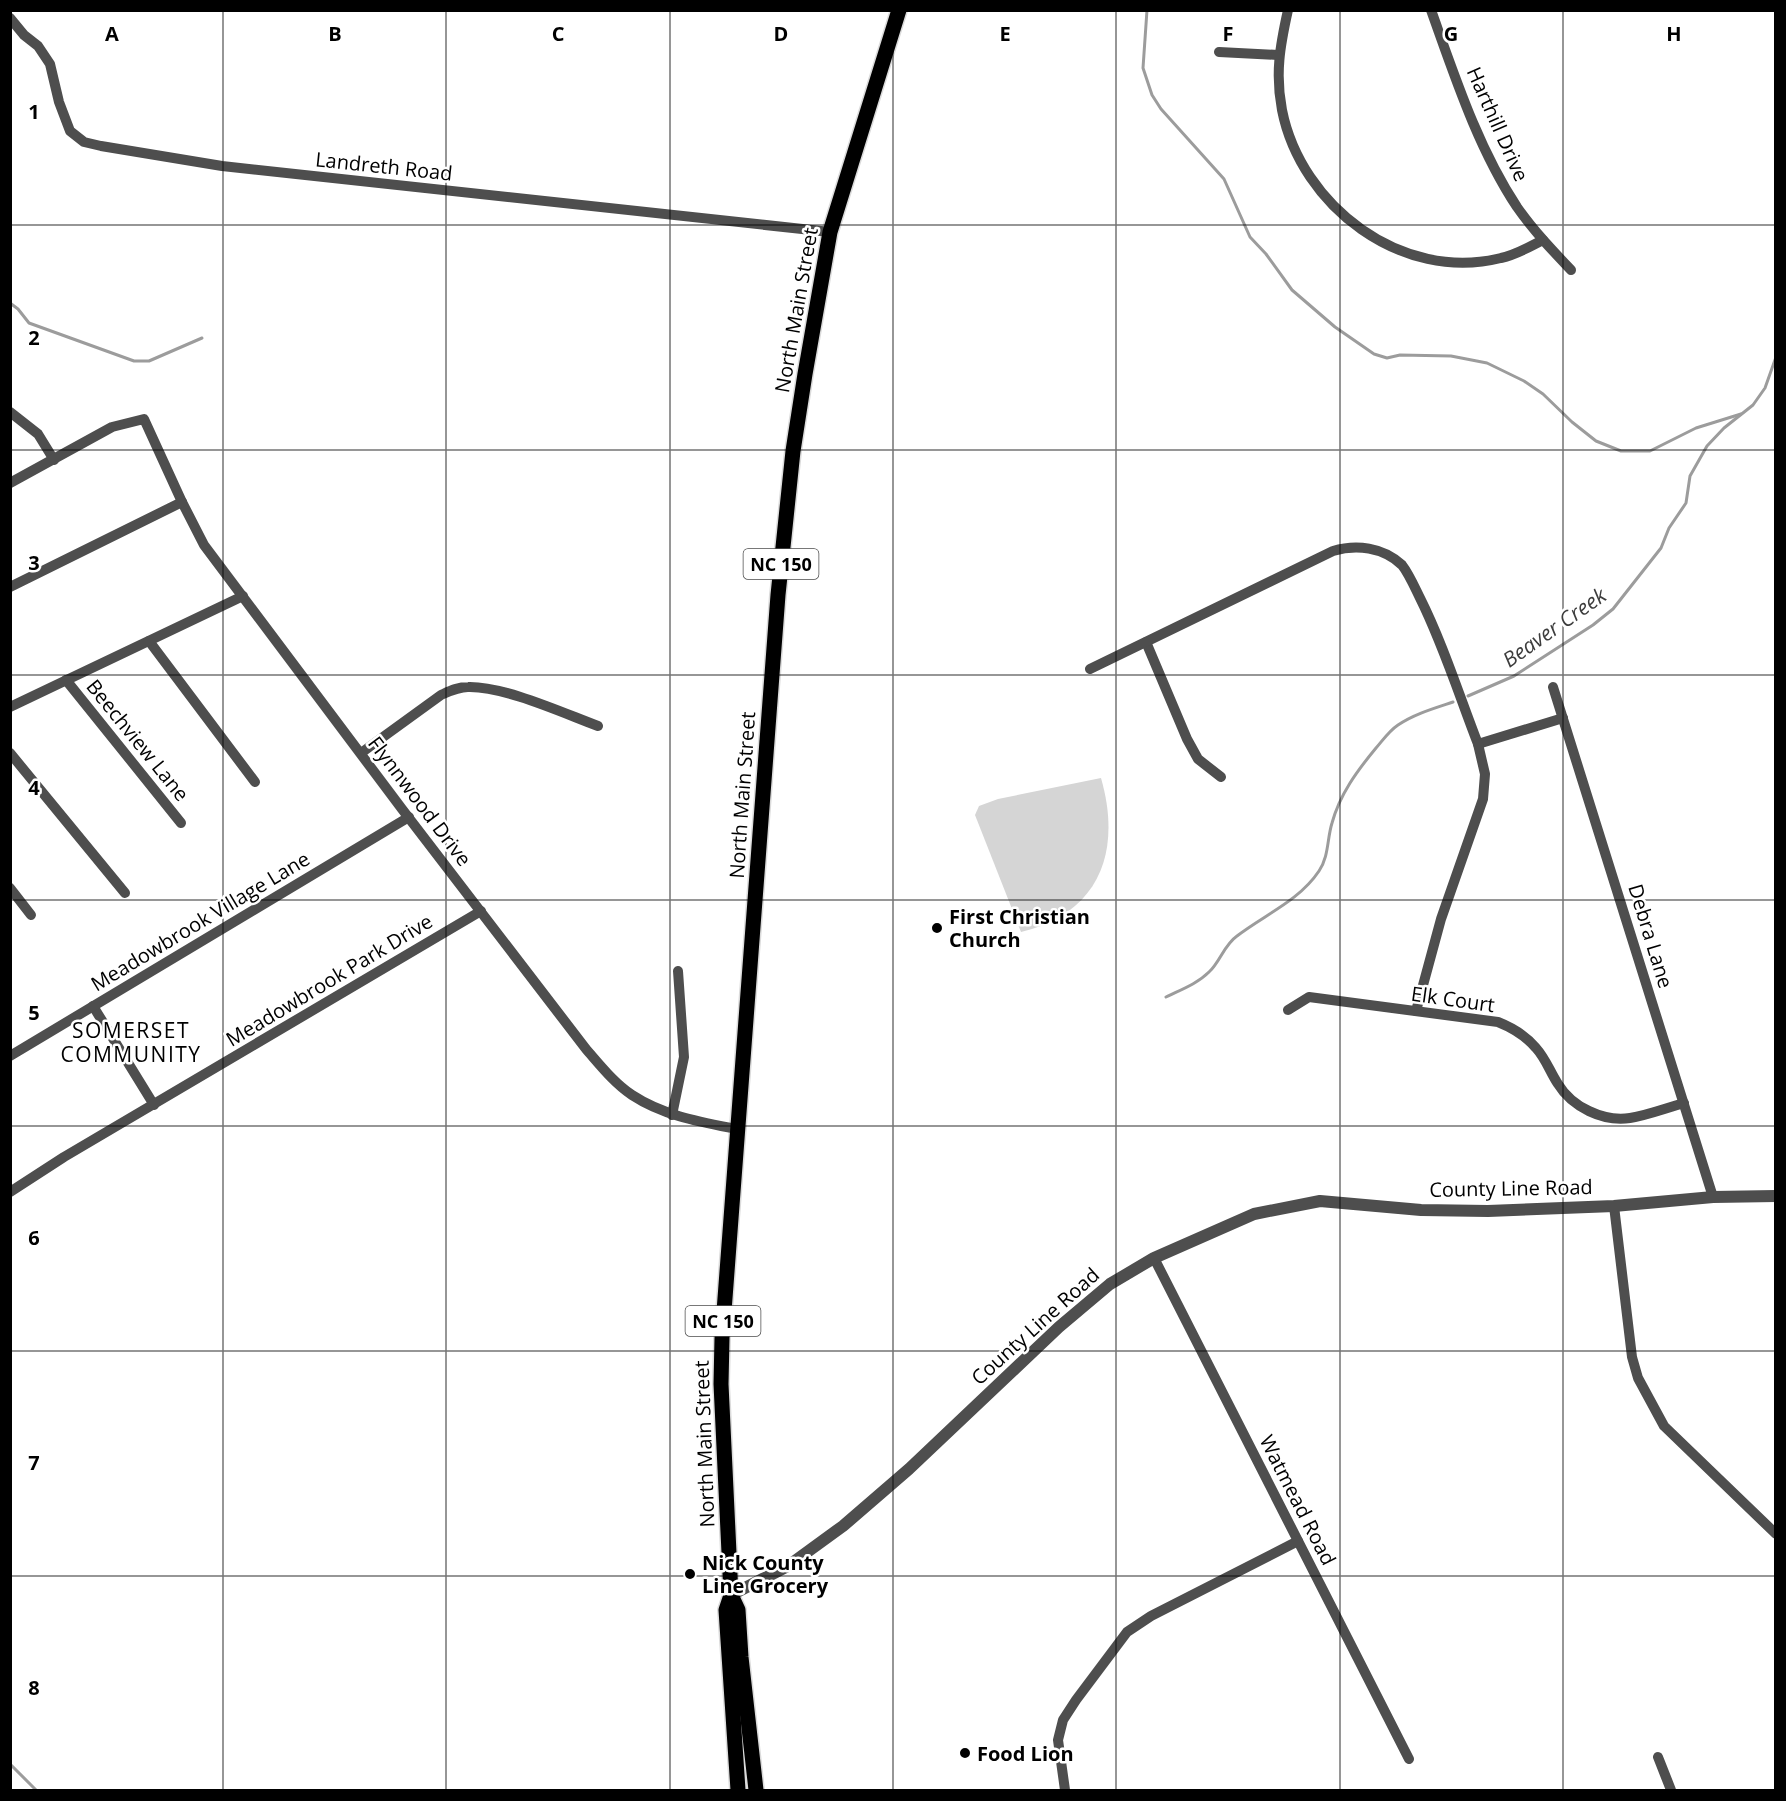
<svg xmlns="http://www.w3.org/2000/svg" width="1786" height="1801" font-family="'Open Sans',sans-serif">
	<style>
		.green { fill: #d5d5d5 }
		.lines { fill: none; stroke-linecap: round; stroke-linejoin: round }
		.stream { stroke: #9c9c9c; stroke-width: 3 }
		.primary-casing { stroke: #dbdbdb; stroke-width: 18 }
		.minor { stroke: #4e4e4e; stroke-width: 10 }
		.tertiary { stroke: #4e4e4e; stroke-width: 12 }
		.primary { stroke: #000; stroke-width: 15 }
		.grid { fill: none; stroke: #000; stroke-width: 1.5; stroke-opacity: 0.55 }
		.poi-dot { fill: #000; stroke: #fff; stroke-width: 2 }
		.labels { text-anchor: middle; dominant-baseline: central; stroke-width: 5; stroke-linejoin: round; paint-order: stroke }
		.shield { fill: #fff; stroke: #4c4c4c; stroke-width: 1.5 }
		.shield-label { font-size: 18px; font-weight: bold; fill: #000 }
		.street-label { font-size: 20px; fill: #000; stroke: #fff }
		.poi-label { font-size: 20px; font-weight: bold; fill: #000; stroke: #fff; text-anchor: start }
		.water-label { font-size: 21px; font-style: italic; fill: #3d3d3d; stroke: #fff }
		.neighbourhood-label { font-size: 21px; letter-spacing: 1.5px; fill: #000; stroke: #fff }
		.grid-label { font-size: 20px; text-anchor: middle; font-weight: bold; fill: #000; stroke: #fff; stroke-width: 5; stroke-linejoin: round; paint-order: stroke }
	</style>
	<rect width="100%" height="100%" fill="#fff"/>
	<path class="green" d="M1101 778C1122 851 1100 913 1021 932L975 815 979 806 998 799Z"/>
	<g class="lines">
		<g class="stream">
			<path d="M1147 10 1143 68 1152 95 1161 109 1224 179 1250 237 1266 254 1292 290 1335 327 1374 354 1387 358 1400 355 1451 356 1487 363 1524 381 1543 394 1572 422 1596 441 1621 451H1650L1696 428 1741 414"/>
			<path d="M10 303 18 309 29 323 134 361H149L202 338"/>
			<path d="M1468 696 1514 676 1593 625 1613 609 1661 548 1669 528 1686 503 1690 476 1707 446 1724 428 1753 405 1765 388 1776 357"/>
			<path d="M1166 997C1180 990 1197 984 1209 972 1220 962 1224 945 1237 936 1264 915 1299 901 1319 871 1329 856 1327 839 1332 823 1340 794 1357 771 1376 748 1383 740 1389 731 1398 725 1414 714 1435 708 1453 702"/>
			<path d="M10 1764 36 1790"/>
		</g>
		<g class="primary-casing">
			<g id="primary">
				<path d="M731 1595 738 1610 741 1657 756 1790"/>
				<path d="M738 1790 726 1610 731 1595 721 1384 722 1338 778 595 793 451 805 374 830 232 899 10"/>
			</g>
		</g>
		<g class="minor">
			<path d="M1288 10C1280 46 1275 74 1282 110 1301 206 1402 283 1501 258 1516 255 1529 247 1543 240"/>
			<path d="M1431 10C1455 77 1478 148 1517 207 1533 230 1552 250 1571 270"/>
			<path d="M10 18 24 35 38 46 50 64 59 102 70 131 84 142 101 146 222 166 830 232"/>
			<path d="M1219 52 1278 55"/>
			<path d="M10 412 38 434 54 460"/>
			<path d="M10 483 112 427 144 419 182 502 204 545 402 809 586 1049C600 1065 614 1083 632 1095 664 1116 701 1122 737 1129"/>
			<path d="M10 587 182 502"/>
			<path d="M149 641 255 782"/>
			<path d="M1146 642 1187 739 1198 759 1221 777"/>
			<path d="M1090 669 1333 551C1356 544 1383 547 1402 565 1409 574 1415 588 1420 598 1443 644 1459 695 1478 744L1563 718"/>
			<path d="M66 680 181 823"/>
			<path d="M1553 687 1713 1197"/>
			<path d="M10 707 243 596"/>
			<path d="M10 753 125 893"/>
			<path d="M361 753 441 695C450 691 458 687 468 687 504 686 563 713 598 726"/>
			<path d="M10 888 31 915"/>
			<path d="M93 1006 154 1105"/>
			<path d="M1288 1010 1309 997 1498 1022C1513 1028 1526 1036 1536 1048 1546 1059 1550 1072 1558 1084 1572 1107 1603 1122 1630 1118 1648 1115 1666 1108 1684 1103"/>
			<path d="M1416 1011 1441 919 1483 799 1485 774 1478 744"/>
			<path d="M10 1056 409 817"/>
			<path d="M672 1115 684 1057 678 971"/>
			<path d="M10 1192 64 1157 481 911"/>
			<path d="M1614 1206 1632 1357 1638 1378 1664 1426 1776 1534"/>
			<path d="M1154 1258 1409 1759"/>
			<path d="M1658 1757 1671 1790"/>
			<path d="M1065 1790 1058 1740 1063 1720 1076 1700 1127 1632 1151 1616 1298 1541"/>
		</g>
		<path class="tertiary" d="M731 1595 788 1566 843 1526 909 1469 1059 1327 1110 1284 1154 1258 1254 1214 1320 1201 1421 1210 1488 1211 1614 1206 1713 1197 1776 1196"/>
		<use href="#primary" class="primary"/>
	</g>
	<path class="grid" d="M223 10V1790M446 10V1790M670 10V1790M893 10V1790M1116 10V1790M1340 10V1790M1563 10V1790M10 225H1776M10 450H1776M10 675H1776M10 900H1776M10 1126H1776M10 1351H1776M10 1576H1776"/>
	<g class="poi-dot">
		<circle cx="937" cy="928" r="6"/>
		<circle cx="690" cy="1574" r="6"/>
		<circle cx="965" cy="1753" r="6"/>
	</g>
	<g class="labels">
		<g class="shield">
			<rect x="743.5" y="549" width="75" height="30" rx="4.5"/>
			<rect x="685.5" y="1306" width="75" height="30" rx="4.5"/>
		</g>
		<g class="shield-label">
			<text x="781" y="564">NC 150</text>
			<text x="723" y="1321">NC 150</text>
		</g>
		<g class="street-label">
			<text transform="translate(1498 124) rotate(66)">Harthill Drive</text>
			<text transform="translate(384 166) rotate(6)">Landreth Road</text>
			<text transform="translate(796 310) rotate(-80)">North Main Street</text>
			<text transform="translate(138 740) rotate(51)">Beechview Lane</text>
			<text transform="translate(742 795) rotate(-86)">North Main Street</text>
			<text transform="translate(420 801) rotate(53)">Flynnwood Drive</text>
			<text transform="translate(200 921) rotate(-31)">Meadowbrook Village Lane</text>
			<text transform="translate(1651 936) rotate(73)">Debra Lane</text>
			<text transform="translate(329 980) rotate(-31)">Meadowbrook Park Drive</text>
			<text transform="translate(1453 999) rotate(8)">Elk Court</text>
			<text transform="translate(1511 1188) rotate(-1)">County Line Road</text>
			<text transform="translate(1035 1326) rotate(-42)">County Line Road</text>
			<text transform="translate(704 1444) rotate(-92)">North Main Street</text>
			<text transform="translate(1298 1500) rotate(63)">Watmead Road</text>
		</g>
		<g class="poi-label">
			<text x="949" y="916">First Christian<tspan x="949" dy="23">Church</tspan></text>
			<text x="702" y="1562">Nick County<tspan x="702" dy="23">Line Grocery</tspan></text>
			<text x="977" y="1753">Food Lion</text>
		</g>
		<g class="water-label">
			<text transform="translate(1554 627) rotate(-35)">Beaver Creek</text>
		</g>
		<g class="neighbourhood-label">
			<text x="131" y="1030">SOMERSET<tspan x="131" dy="24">COMMUNITY</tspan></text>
		</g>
	</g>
	<g class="grid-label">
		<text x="112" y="41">A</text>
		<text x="335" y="41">B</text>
		<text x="558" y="41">C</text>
		<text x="781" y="41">D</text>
		<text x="1005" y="41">E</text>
		<text x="1228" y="41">F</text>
		<text x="1451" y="41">G</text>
		<text x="1674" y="41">H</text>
		<text x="34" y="119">1</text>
		<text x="34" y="345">2</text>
		<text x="34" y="570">3</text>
		<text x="34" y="795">4</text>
		<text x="34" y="1020">5</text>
		<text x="34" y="1245">6</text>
		<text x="34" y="1470">7</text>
		<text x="34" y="1695">8</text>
	</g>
	<rect width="1786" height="1801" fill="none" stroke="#000000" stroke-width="24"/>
</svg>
